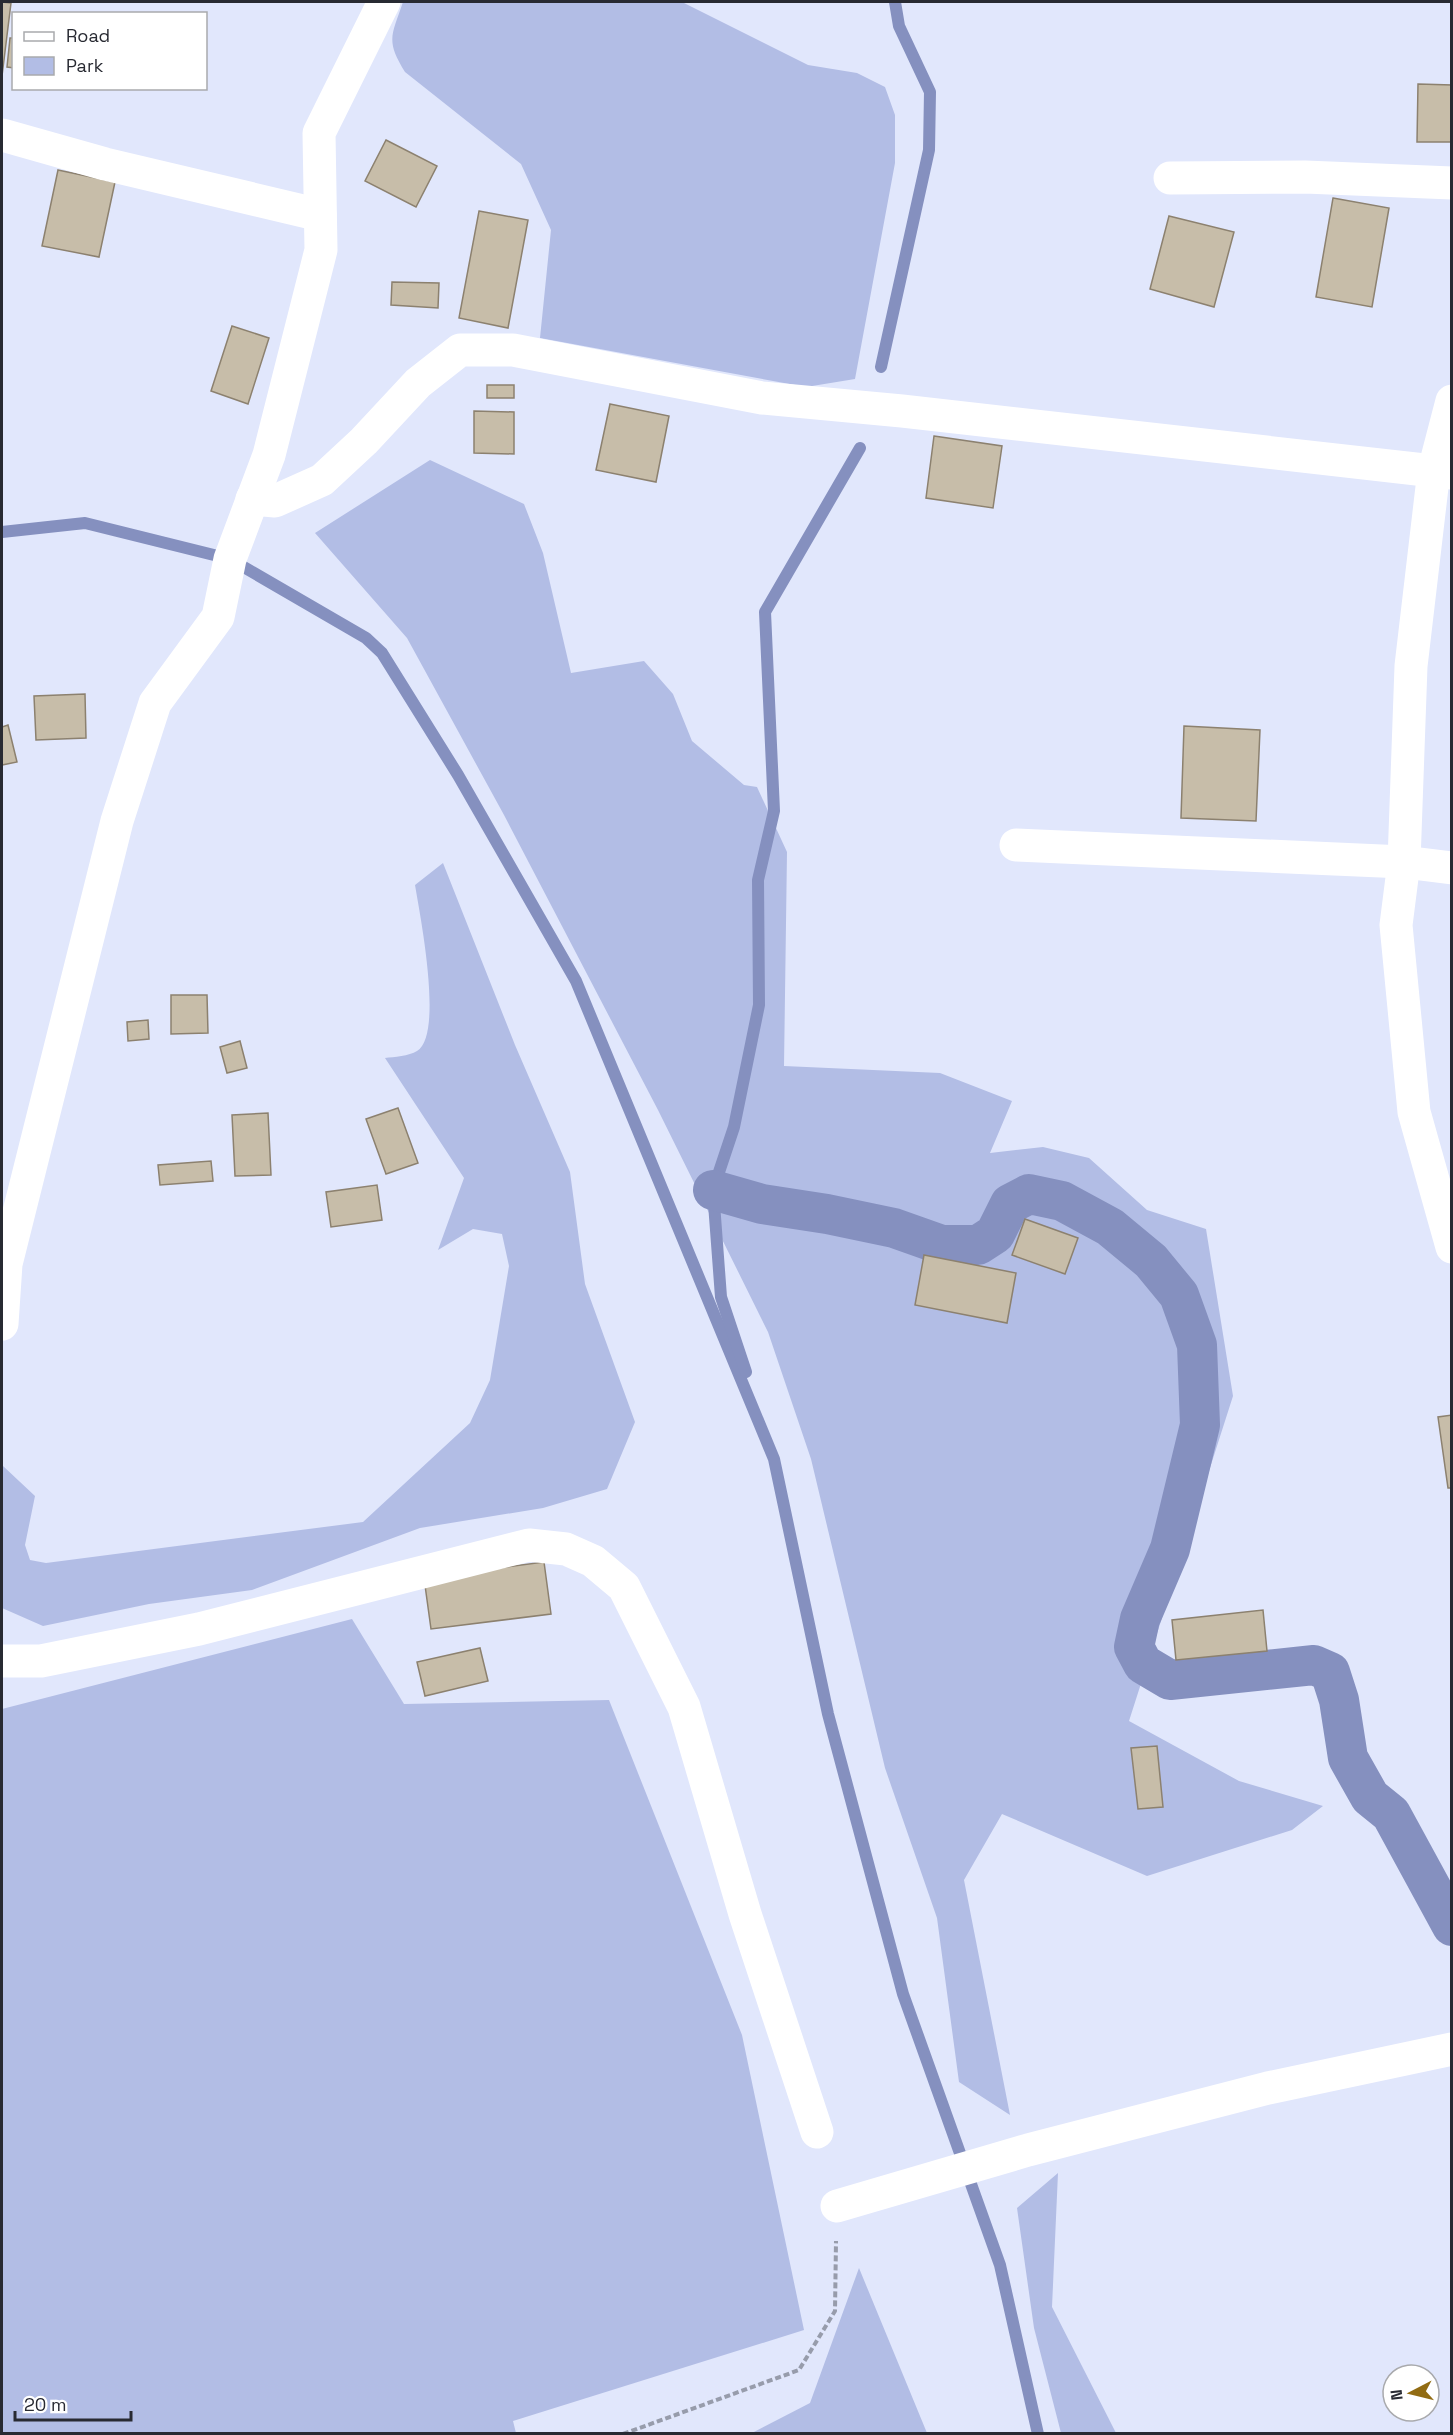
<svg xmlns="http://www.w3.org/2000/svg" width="1453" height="2435" font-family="'Space Grotesk',sans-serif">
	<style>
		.green { fill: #b2bde5 }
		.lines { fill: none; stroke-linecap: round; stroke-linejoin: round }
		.stream { stroke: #8590bf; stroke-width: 12 }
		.canal { stroke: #8590bf; stroke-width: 40 }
		.building { fill: #c7bda9; stroke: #8c816f; stroke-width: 1.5 }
		.path { stroke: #979cab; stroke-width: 4; stroke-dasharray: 6 3; stroke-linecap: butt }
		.street { stroke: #fff; stroke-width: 33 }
	</style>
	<rect width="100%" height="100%" fill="#e1e7fc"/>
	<g class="green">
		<path d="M403 2H682L808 65 857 73 885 87 895 115V163L855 379 806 387 540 338 551 230 521 164 405 72C385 40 392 35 403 2Z"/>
		<path d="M430 460 524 504 543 553 571 673 644 661 673 694 692 741 744 785 757 787 787 852 784 1066 940 1073 1012 1101 990 1153 1043 1147 1089 1158 1147 1210 1206 1229 1233 1396 1129 1721 1239 1781 1323 1806 1292 1830 1147 1876 1002 1814 964 1880 1010 2115 959 2082 937 1918 885 1768 811 1459 768 1332 658 1110 504 815 407 638 315 533Z"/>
		<path d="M443 863 515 1045 570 1172 585 1284 635 1422 607 1489 543 1508 420 1528 252 1590 149 1604 43 1626 2 1608 3 1466 35 1496 25 1545 30 1560 46 1563 363 1522 470 1423 490 1380 509 1266 502 1234 473 1229 438 1250 464 1178 385 1058C394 1057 409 1056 417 1051 444 1035 420 915 415 885Z"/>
		<path d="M352 1619 404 1704 609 1700 742 2035 804 2330 513 2421 516 2433H2V1709Z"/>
		<path d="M1058 2173 1052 2307 1116 2433H1061L1034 2328 1017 2208Z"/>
		<path d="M859 2268 927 2433H752L810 2403Z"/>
	</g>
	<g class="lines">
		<g class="stream">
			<path d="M881 367 929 150 930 92 899 26 895 2"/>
			<path d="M2 532 85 523 230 559 366 638 382 653 458 775 576 981 774 1459 828 1714 903 1994 1000 2265 1038 2434"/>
			<path d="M746 1372 721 1297 713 1190 734 1127 759 1005 758 880 774 811 765 612 860 448"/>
		</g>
		<path class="canal" d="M713 1190 762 1204 827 1214 894 1228 942 1245H978L995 1234 1010 1204 1029 1194 1062 1201 1110 1227 1151 1261 1179 1295 1197 1345 1200 1425 1170 1549 1140 1619 1134 1647 1143 1664 1170 1680 1314 1665 1330 1672 1339 1700 1348 1758 1370 1797 1391 1814 1452 1926"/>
	</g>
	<g class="building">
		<path d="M2 2 11 3 2 76Z"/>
		<path d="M10 38H14V68L7 67Z"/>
		<path d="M1418 84 1452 85V142H1417Z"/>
		<path d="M386 140 437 166 416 207 365 181Z"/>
		<path d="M58 170 115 182 99 257 42 246Z"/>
		<path d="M1333 198 1389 208 1372 307 1316 297Z"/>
		<path d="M479 211 528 220 508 328 459 318Z"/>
		<path d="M1169 216 1234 232 1214 307 1150 289Z"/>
		<path d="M392 282 439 283 438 308 391 305Z"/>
		<path d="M232 326 269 338 248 404 211 391Z"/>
		<rect x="487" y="385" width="27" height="13"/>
		<path d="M610 404 669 416 656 482 596 470Z"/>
		<path d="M474 411 514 412V454L474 453Z"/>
		<path d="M934 436 1002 446 993 508 926 498Z"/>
		<path d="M85 694 86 738 36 740 34 696Z"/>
		<path d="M8 725 17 762 2 765V727Z"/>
		<path d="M1184 726 1260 730 1256 821 1181 818Z"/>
		<path d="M171 995H207L208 1033 171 1034Z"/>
		<path d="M148 1020 149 1039 128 1041 127 1022Z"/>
		<path d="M240 1041 247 1068 227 1073 220 1047Z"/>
		<path d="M398 1108 418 1163 386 1174 366 1119Z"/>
		<path d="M268 1113 271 1175 235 1176 232 1115Z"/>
		<path d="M211 1161 213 1181 160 1185 158 1165Z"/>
		<path d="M377 1185 382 1220 331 1227 326 1192Z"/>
		<path d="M1025 1219 1078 1238 1065 1274 1012 1255Z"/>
		<path d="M924 1255 1016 1273 1007 1323 915 1305Z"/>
		<path d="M1452 1415V1488H1448L1438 1417Z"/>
		<path d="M544 1562 551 1614 431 1629 424 1578Z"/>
		<path d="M1263 1610 1267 1651 1176 1660 1172 1620Z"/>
		<path d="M480 1648 488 1681 425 1696 417 1662Z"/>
		<path d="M1157 1746 1163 1807 1138 1809 1131 1748Z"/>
	</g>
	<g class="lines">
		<path class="path" d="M623 2434 799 2370 835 2311 836 2241"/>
		<g class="street">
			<path d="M2 135 105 164 320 215"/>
			<path d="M1170 178 1305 177 1452 183"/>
			<path d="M1452 401 1434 470 1411 666 1404 862 1396 925 1414 1112 1452 1247"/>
			<path d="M252 499 275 501 322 480 364 441 418 383 460 350H513L762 398 902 411 1452 473"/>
			<path d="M1016 845 1404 862 1452 868"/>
			<path d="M2 1324 6 1264 117 821 155 703 218 617 230 559 269 455 321 250 319 133 384 2"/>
			<path d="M2 1661H41L199 1629 529 1545 566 1549 593 1561 624 1587 684 1707 745 1914 817 2132"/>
			<path d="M837 2206 1028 2150 1268 2088 1452 2049"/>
		</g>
	</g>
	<rect width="1453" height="2435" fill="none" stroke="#282a32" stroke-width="6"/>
	<rect x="12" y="12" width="195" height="78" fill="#ffffff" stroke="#a9aaad" stroke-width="1.5"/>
	<rect x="24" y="32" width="30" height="9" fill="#ffffff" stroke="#a9aaad" stroke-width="1.5"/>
	<text x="66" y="42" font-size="18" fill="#282a32">Road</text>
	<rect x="24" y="57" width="30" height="18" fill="#b2bde5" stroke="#a9aaad" stroke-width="1.5"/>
	<text x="66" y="72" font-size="18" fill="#282a32">Park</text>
	<g transform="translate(1411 2393) rotate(263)"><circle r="28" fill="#ffffff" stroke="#a9aaad" stroke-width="1.5"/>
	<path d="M0-4.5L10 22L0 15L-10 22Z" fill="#926c13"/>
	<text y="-9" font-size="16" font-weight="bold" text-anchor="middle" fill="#282a32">N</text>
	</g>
	<path d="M15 2411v9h116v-9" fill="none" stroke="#282a32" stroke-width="3"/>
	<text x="24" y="2411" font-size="18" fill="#282a32" stroke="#ffffff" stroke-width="4.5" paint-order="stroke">20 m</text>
</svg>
